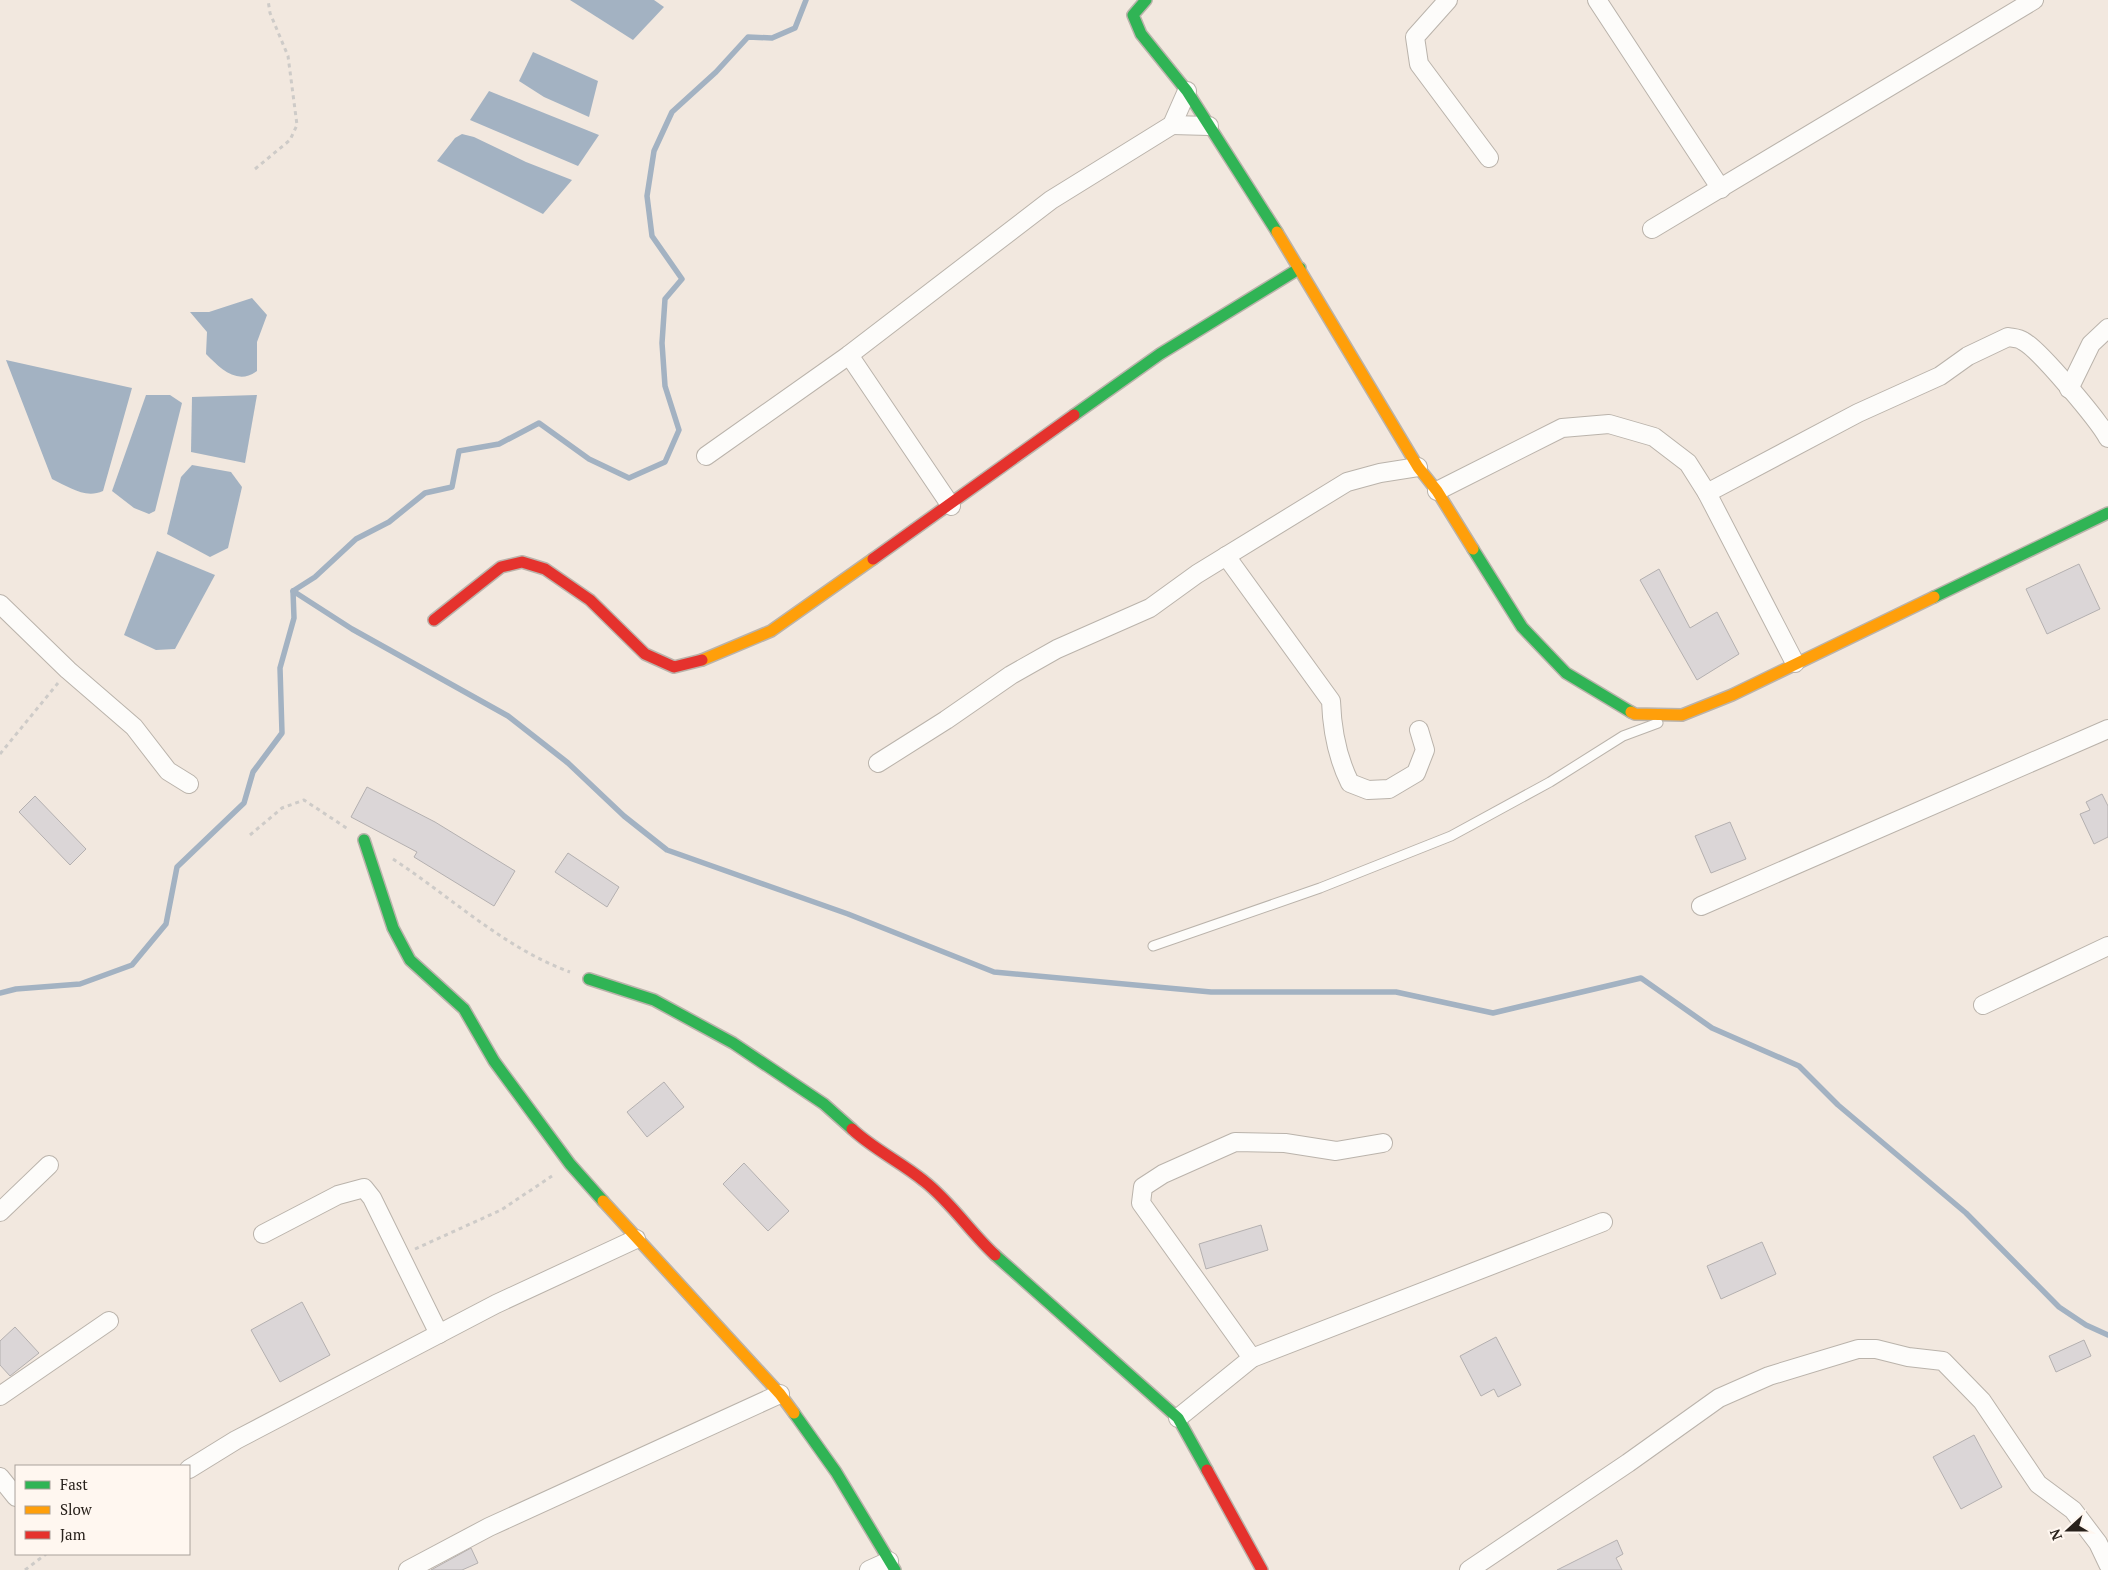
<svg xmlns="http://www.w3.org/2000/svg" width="2108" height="1570" font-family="'PT Serif',serif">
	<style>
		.water { fill: #a3b2c2 }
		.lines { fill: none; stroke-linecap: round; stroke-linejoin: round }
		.stream { stroke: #a3b2c2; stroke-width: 5.5 }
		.building { fill: #dbd6d7; stroke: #b4b0b0 }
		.lane-casing { stroke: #bab3ab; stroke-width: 11 }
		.street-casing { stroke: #bab3ab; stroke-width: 20 }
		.fast-casing { stroke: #bab3ab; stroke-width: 14 }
		.slow-casing { stroke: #bab3ab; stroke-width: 14 }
		.jam-casing { stroke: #bab3ab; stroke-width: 14 }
		.path { stroke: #cecbc8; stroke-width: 3; stroke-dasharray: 4 4; stroke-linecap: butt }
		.lane { stroke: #fdfcfa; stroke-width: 9 }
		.street { stroke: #fdfcfa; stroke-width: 18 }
		.fast { stroke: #30b455; stroke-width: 11 }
		.slow { stroke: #ff9f0a; stroke-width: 11 }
		.jam { stroke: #e5322d; stroke-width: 11 }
	</style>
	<rect width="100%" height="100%" fill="#f2e8df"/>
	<g class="water">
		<path d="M570 0H654L664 7 633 40Z"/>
		<path d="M533 52 598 81 589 117 544 97 519 81Z"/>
		<path d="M489 91 599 135 578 166 470 120Z"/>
		<path d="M462 134 474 137 526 162 572 180 543 214 437 161 455 138Z"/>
		<path d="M252 298 267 315 257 342V371C237 386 220 368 206 354L207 332 190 312H209Z"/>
		<path d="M6 360 132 388 103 491C85 499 69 487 52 479Z"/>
		<path d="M146 395H170L182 403 155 511 149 514 134 508 112 491Z"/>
		<path d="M257 395 245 463 191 452 192 397Z"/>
		<path d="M192 465 231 472 242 487 228 548 210 557 167 534 181 477Z"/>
		<path d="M157 551 215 575 175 649 156 650 124 635Z"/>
	</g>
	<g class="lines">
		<g class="stream">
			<path d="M293 591 352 629 508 716 568 763 624 816 667 850 848 914 994 972 1211 992H1396L1493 1013 1641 978 1712 1028 1799 1066 1838 1105 1966 1213 2059 1307 2086 1325 2108 1335"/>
			<path d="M0 993 16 989 80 984 132 965 166 924 177 867 244 803 253 772 282 733 280 668 294 618 293 591 315 577 356 539 389 522 425 493 452 487 459 451 499 444 539 423 589 459 629 478 665 462 679 430 665 386 662 343 665 299 682 279 652 236 647 196 654 151 672 112 716 72 748 37 772 38 795 28 806 0"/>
		</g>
	</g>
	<g class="building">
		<path d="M2079 564 2100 609 2047 634 2026 589Z"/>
		<path d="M1659 569 1690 628 1717 612 1739 654 1697 680 1640 580Z"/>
		<path d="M367 787 435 822 515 871 494 906 414 857 417 852 351 817Z"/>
		<path d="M2102 794 2108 806V837L2094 844 2080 814 2090 810 2086 802Z"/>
		<path d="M35 796 86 849 70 865 19 812Z"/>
		<path d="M1730 822 1746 859 1711 873 1695 836Z"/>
		<path d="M568 853 619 887 607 907 555 872Z"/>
		<path d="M664 1082 684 1107 647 1137 627 1112Z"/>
		<path d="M744 1163 789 1211 768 1231 723 1184Z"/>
		<path d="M1261 1225 1268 1250 1206 1269 1199 1244Z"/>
		<path d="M1762 1242 1776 1274 1721 1299 1707 1266Z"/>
		<path d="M302 1302 330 1355 280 1382 251 1330Z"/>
		<path d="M15 1327 39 1353 10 1376 0 1365V1341Z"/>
		<path d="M1496 1337 1521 1385 1498 1397 1494 1389 1481 1396 1460 1356Z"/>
		<path d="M2084 1340 2091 1356 2056 1372 2049 1356Z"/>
		<path d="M1974 1435 2002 1487 1961 1509 1933 1457Z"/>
		<path d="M1617 1540 1623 1554 1616 1558 1622 1570H1557Z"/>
		<path d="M471 1548 478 1563 462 1570H431Z"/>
	</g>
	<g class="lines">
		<g class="lane-casing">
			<path id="lane" d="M1153 946 1320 888 1451 836 1550 782 1623 736 1658 723"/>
		</g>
		<g class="street-casing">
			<g id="street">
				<path d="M1448 0 1415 37 1419 64 1489 158"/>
				<path d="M1597 0 1721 189"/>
				<path d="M1172 125 1209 126"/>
				<path d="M1652 229 2034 0"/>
				<path d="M849 355 951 506"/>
				<path d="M2069 389 2091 344 2108 328"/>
				<path d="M706 456 849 355 1051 200 1172 125 1187 91"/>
				<path d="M1437 491 1562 428 1609 424 1654 437 1688 463 1707 493 1795 663"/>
				<path d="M1707 493 1858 413 1940 376 1968 356 2008 337C2013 338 2019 338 2023 341 2039 349 2099 421 2108 438"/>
				<path d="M1226 556 1331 701C1332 730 1337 757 1350 783L1368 790 1389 789 1416 773 1425 750 1419 730"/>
				<path d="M0 604 68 670 134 727 168 771 189 784"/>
				<path d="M878 763 946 720 1011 675 1057 649 1150 608 1197 574 1347 482 1380 473 1418 467"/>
				<path d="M1701 906 2108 729"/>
				<path d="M1983 1005 2108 946"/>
				<path d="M0 1212 49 1165"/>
				<path d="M263 1234 338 1195 364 1188 372 1198 439 1334"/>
				<path d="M1252 1358 1141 1203 1143 1187 1163 1174 1235 1142 1285 1143 1336 1151 1383 1143"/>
				<path d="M0 1396 109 1321"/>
				<path d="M1178 1418 1252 1358 1603 1222"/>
				<path d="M189 1469 236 1440 496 1304 636 1239"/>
				<path d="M0 1477 16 1497"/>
				<path d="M408 1570 489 1527 780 1394"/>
				<path d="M869 1570 889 1561"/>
				<path d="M1469 1570 1628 1463 1719 1398 1769 1376 1858 1349H1876L1908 1357 1943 1361 1982 1401 2038 1484 2073 1510 2098 1543 2108 1564"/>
			</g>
		</g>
		<g class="fast-casing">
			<g id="fast">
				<path d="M1146 0 1133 15 1141 34 1187 91 1277 232"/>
				<path d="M1074 415 1160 354 1300 268"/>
				<path d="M1473 549 1522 627 1566 673 1631 712"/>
				<path d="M1934 597 2108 513"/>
				<path d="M364 840 393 928 410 960 464 1009 494 1061 570 1164 603 1201"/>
				<path d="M589 979 654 1000 733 1043 824 1104 852 1129"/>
				<path d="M995 1255 1178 1418 1207 1470"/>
				<path d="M794 1413 836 1472 895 1570"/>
			</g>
		</g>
		<g class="slow-casing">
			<g id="slow">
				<path d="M1277 232 1418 467 1437 491 1473 549"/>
				<path d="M702 660 771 631 873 559"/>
				<path d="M1631 712 1635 714 1682 715 1732 695 1934 597"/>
				<path d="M603 1201 780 1394 794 1413"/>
			</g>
		</g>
		<g class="jam-casing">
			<g id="jam">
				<path d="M873 559 1074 415"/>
				<path d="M434 620 501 567 522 562 545 569 590 600 645 654 674 667 702 660"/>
				<path d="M852 1129C873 1149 901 1162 924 1181 951 1202 970 1232 995 1255"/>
				<path d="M1207 1470 1262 1570"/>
			</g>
		</g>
		<g class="path">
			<path d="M255 169 290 140 297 125 288 56 270 13 268 0"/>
			<path d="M0 754 58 683"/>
			<path d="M250 835 282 808 304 800 348 829"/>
			<path d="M393 859C451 897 504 948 570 972"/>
			<path d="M415 1249 501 1210 552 1176"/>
			<path d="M25 1570 46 1554"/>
		</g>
		<use href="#lane" class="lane"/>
		<use href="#street" class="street"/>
		<use href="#fast" class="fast"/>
		<use href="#slow" class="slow"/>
		<use href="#jam" class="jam"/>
	</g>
	<rect x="15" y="1465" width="175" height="90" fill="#fff7f0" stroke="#a9a19b"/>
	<rect x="25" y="1481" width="25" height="8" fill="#30b455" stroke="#a9a19b"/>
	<text x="60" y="1490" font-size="15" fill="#28211b">Fast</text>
	<rect x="25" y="1506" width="25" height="8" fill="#ff9f0a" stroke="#a9a19b"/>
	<text x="60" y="1515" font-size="15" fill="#28211b">Slow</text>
	<rect x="25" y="1531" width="25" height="8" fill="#e5322d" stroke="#a9a19b"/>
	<text x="60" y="1540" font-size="15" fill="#28211b">Jam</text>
	<g transform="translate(2068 1530) rotate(249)" stroke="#fff7f0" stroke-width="4" paint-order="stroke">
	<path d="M0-4L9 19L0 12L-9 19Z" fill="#28211b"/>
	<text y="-8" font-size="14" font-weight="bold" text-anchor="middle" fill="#28211b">N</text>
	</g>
</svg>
